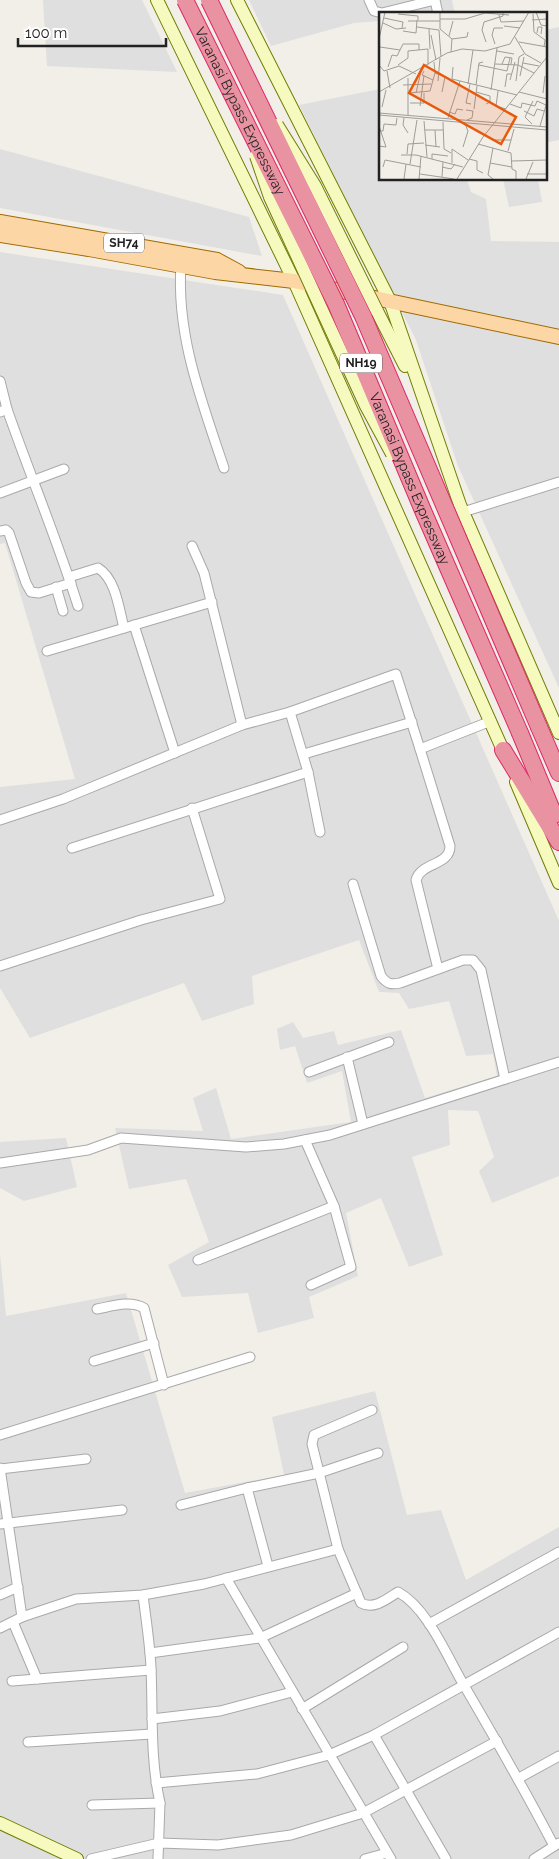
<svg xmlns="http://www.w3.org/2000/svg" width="559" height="1859" font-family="Raleway,sans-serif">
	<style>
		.residential { fill: #e0dfdf }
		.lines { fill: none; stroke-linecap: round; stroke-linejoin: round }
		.street-casing { stroke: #a9a9a9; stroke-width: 11 }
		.secondary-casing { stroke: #707d05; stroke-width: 14 }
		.primary-casing { stroke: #a06b00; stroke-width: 16 }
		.highway-casing { stroke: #dc2a67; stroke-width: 18 }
		.street { stroke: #fff; stroke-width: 9 }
		.secondary { stroke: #f7fabf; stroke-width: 12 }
		.primary { stroke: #fcd6a4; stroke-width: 14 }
		.highway { stroke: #e892a2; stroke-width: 16 }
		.secondary-bridge-casing { stroke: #707d05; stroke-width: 14; stroke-linecap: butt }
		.highway-bridge-casing { stroke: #dc2a67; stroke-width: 18; stroke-linecap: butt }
		.secondary-bridge { stroke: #f7fabf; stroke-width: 12 }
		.highway-bridge { stroke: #e892a2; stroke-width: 16 }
		.labels { text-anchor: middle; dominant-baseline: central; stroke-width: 4.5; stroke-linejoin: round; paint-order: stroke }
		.shield { fill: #fff; stroke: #646464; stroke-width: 1 }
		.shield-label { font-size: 12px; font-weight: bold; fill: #222 }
		.street-label { font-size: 14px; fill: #222; stroke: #fff }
		.inset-road { fill: none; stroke: #9f9d99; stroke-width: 1 }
		.view { fill: #e8590c; fill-opacity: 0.15; stroke: #e8590c; stroke-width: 2.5 }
		.inset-edge { fill: none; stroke: #222; stroke-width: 2.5 }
	</style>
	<rect width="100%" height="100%" fill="#f2efe9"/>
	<g class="residential">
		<path d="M43 0H142L177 72 47 66Z"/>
		<path d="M249 0H452L455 14H380V21L354 23 271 46Z"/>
		<path d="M559 27V140L545 143V30Z"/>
		<path d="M380 89V179H467L471 192 486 199 491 241 559 242V688L458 466 416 340 299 105Z"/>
		<path d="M0 149 249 217 262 256 0 208Z"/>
		<path d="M503 179H538L542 202 509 207Z"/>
		<path d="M0 252 283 295 559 921V1176L492 1203 479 1171 494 1157 478 1111 448 1110 450 1145 412 1157 443 1255 409 1267 381 1198 346 1213 358 1276 309 1297 314 1318 258 1333 248 1293 182 1297 168 1265 209 1242 186 1179 129 1189 115 1128 203 1131 193 1098 216 1088 231 1139 351 1122 342 1071 307 1083 295 1046 280 1050 277 1029 293 1022 303 1038 334 1031 338 1045 401 1030 425 1098 497 1076 493 1054 466 1056 449 1001 409 1009 399 993 379 992 359 940 252 976 254 1004 202 1021 184 983 30 1038 0 988V787L75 779 5 543 0 544Z"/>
		<path d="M66 1138 77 1187 24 1201 0 1188V1142Z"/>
		<path d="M0 1254 6 1316 126 1293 185 1493 284 1475 272 1417 375 1391 407 1515 441 1510 466 1580 559 1527V1859H0Z"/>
	</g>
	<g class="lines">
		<g class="street-casing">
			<g id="street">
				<path d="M369 0 374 11 382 13 435 0 438 14"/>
				<path d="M181 265C176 336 202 402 224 468"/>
				<path d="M0 381 7 409 0 412"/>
				<path d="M7 409C30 475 57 539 78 606"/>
				<path d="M0 493 64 469"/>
				<path d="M463 512 559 482"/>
				<path d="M0 531 6 530 9 533 26 583 31 592 39 593 71 583"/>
				<path d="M192 546 204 573 242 725 290 712"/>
				<path d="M69 577 98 568C116 579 119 609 124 628"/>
				<path d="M56 587 63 611"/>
				<path d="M134 625 175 753"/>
				<path d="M47 651 212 602"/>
				<path d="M420 749 450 846C450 866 421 862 416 880L438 969"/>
				<path d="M304 754 412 722"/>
				<path d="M0 820 63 799 242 725"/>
				<path d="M320 832 308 772 290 712 396 674 420 749 491 721"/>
				<path d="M72 848 308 772"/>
				<path d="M353 884 381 976C387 984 391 985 400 983L463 960H473L481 970 505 1079"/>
				<path d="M0 966 141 920 220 899 192 808"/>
				<path d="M347 1057 363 1124"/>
				<path d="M309 1072 389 1042"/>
				<path d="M305 1140 334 1206 351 1267 311 1285"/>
				<path d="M0 1163 88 1150 121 1138 246 1147 284 1144 330 1135 559 1062"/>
				<path d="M198 1260 334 1206"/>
				<path d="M97 1309C113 1306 130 1300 144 1308L164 1385"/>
				<path d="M94 1361 154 1343"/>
				<path d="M0 1435 250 1357"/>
				<path d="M0 1468 22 1617 0 1628"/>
				<path d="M0 1469 86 1459"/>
				<path d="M247 1488 268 1566"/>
				<path d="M181 1505 247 1488 319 1473 378 1453"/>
				<path d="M0 1524 122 1510"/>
				<path d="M338 1549 312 1444 314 1435 372 1410"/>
				<path d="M226 1578 391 1859"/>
				<path d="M0 1595 18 1587"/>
				<path d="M22 1617 76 1599 143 1595 204 1584 338 1549 361 1603C374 1610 387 1599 398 1592 428 1608 448 1659 465 1687 496 1740 526 1792 554 1846"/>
				<path d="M13 1622 37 1679"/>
				<path d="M429 1624 559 1552"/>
				<path d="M150 1653 260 1638 357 1593"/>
				<path d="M12 1681 151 1670"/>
				<path d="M302 1709 403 1647"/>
				<path d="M152 1719 220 1711 292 1692"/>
				<path d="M374 1735 446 1859"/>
				<path d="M28 1742 152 1734"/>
				<path d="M519 1778 559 1756"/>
				<path d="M156 1783 257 1774 329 1755 374 1735 559 1632"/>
				<path d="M92 1805 160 1803C150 1758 153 1713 151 1668 150 1644 146 1620 143 1595"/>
				<path d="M91 1859 159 1843 218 1845 291 1835 363 1813 497 1741"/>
				<path d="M158 1859 160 1803"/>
				<path d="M365 1859 387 1853"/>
				<path d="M534 1859 559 1843"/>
			</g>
		</g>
		<g class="secondary-casing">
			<g id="secondary">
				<path d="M157 0 294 281 506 757"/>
				<path d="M237 0 390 301 460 505 559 733"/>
				<path d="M377 311 405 366"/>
				<path d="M516 782 559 883"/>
				<path d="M0 1823 77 1859"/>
			</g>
		</g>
		<g class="primary-casing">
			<g id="primary">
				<path d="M0 222 217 260 239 272"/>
				<path d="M0 235 89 249 215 272 294 281 559 337"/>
			</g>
		</g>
		<g class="highway-casing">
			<g id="highway">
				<path d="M539 727 559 773"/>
				<path d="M520 733 554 815"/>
				<path d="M503 750 559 842"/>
			</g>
		</g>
		<use href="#street" class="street"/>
		<use href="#secondary" class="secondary"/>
		<use href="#primary" class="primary"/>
		<use href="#highway" class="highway"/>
		<g class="secondary-bridge-casing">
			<g id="secondary-bridge">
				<path d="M277 125 315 186 377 311"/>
				<path d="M256 156 270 197 366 406 392 454"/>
			</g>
		</g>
		<g class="highway-bridge-casing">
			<g id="highway-bridge">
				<path id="s1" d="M185 0 336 304 424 513 520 733"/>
				<path d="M209 0 363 316 539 727"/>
			</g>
		</g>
		<use href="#secondary-bridge" class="secondary-bridge"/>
		<use href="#highway-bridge" class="highway-bridge"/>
	</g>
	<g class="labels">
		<g class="shield">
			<rect x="104" y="233.5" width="40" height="19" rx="4"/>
			<rect x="340" y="353.5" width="42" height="19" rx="4"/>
		</g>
		<g class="shield-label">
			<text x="124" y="243">SH74</text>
			<text x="361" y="363">NH19</text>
		</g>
		<g class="street-label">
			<text stroke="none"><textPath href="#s1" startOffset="124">Varanasi Bypass Expressway</textPath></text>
			<text stroke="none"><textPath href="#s1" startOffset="529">Varanasi Bypass Expressway</textPath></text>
		</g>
	</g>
	<g transform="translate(379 12)">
		<rect width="168" height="168" fill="#f2efe9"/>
		<path class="inset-road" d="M61 0V17L73 27 72 40M157 0 162 13 168 14M19 2 39 4V8M154 2 155 20 166 28 165 35M120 3 122 10 145 9M5 6 24 10 23 16M61 7H86L106 1 130 3M153 8 168 7M29 9H61M4 11 17 17 27 16M125 14 141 16M38 15 60 18M50 17 51 37M60 18 62 45M24 19 37 21 38 8M158 21 159 15H163L162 22M52 23 57 48M70 24 74 9M136 25 146 42 162 51M0 27 6 0M73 27 88 25 89 20M107 30 103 18 105 10 124 4V0M140 30 168 35M116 32 113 23 115 16H124M1 35 21 38M118 39 135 42M55 50 56 61 66 65 63 80M144 51 160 54M116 52 139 53 155 61M123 52 126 45 133 46 132 52M0 53 5 59 20 54 37 62M19 53 29 46V39L49 37V53M100 53 128 59 131 46M9 55 13 43 18 44 24 32H40V38M74 55 73 67 138 83M8 59 11 76M45 59 43 63 54 68M141 64 145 45M131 68 136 50M59 69 61 46M137 69 140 45 145 42M89 72 94 38M91 72 87 91 92 92M24 73 52 72M97 73 100 51 104 50M126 75 128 62H132M112 78 118 36M119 79 117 94 127 97M0 80 68 41 83 37 106 39 131 32 150 0M97 80 111 84V90L107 92M140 80 168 87M30 81 51 79 56 61M37 81 42 59M164 81 166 64M31 91H45V81M131 92 142 96 143 91 156 94 158 89 167 93M41 94 45 63M3 95 7 78M95 97 98 74M87 98 94 99 93 106 88 108M145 99 155 104 158 97 165 99M70 100 76 102 78 97 84 98M0 101 168 115M0 103 168 118M29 103V66M25 106 24 113 29 121M69 106 81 69M45 109 48 145M64 110 65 137 72 141M153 112 146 105 154 89M0 114 7 135 0 134M161 114 168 90M46 118H64M56 118 57 135M0 119H4L5 112 17 113 18 106M116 128H132M99 132 132 141 133 157 137 159V167M46 133 61 135M84 135 89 119 86 112M114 136 109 163 114 167M129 139 135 117M28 142 29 132 45 131M22 143H37L84 155M53 147V142L69 144M90 147 98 149V158L104 161M133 149 168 148M73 151V137L89 148M111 151 133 155M31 152 38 108M4 155 6 148 42 155M63 155 72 157 76 152M41 162 75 167M148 162H168M63 165 64 150M25 167 27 152M40 167 42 144M78 167 104 125 168 45M147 167 154 150"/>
		<path class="view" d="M45 53 137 105 122 132 30 81Z"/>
		<rect width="168" height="168" class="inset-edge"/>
	</g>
	<path d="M18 38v8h148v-8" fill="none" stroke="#222222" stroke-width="2.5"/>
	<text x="25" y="38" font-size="15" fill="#222222" stroke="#ffffff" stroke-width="4" paint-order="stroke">100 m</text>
</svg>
